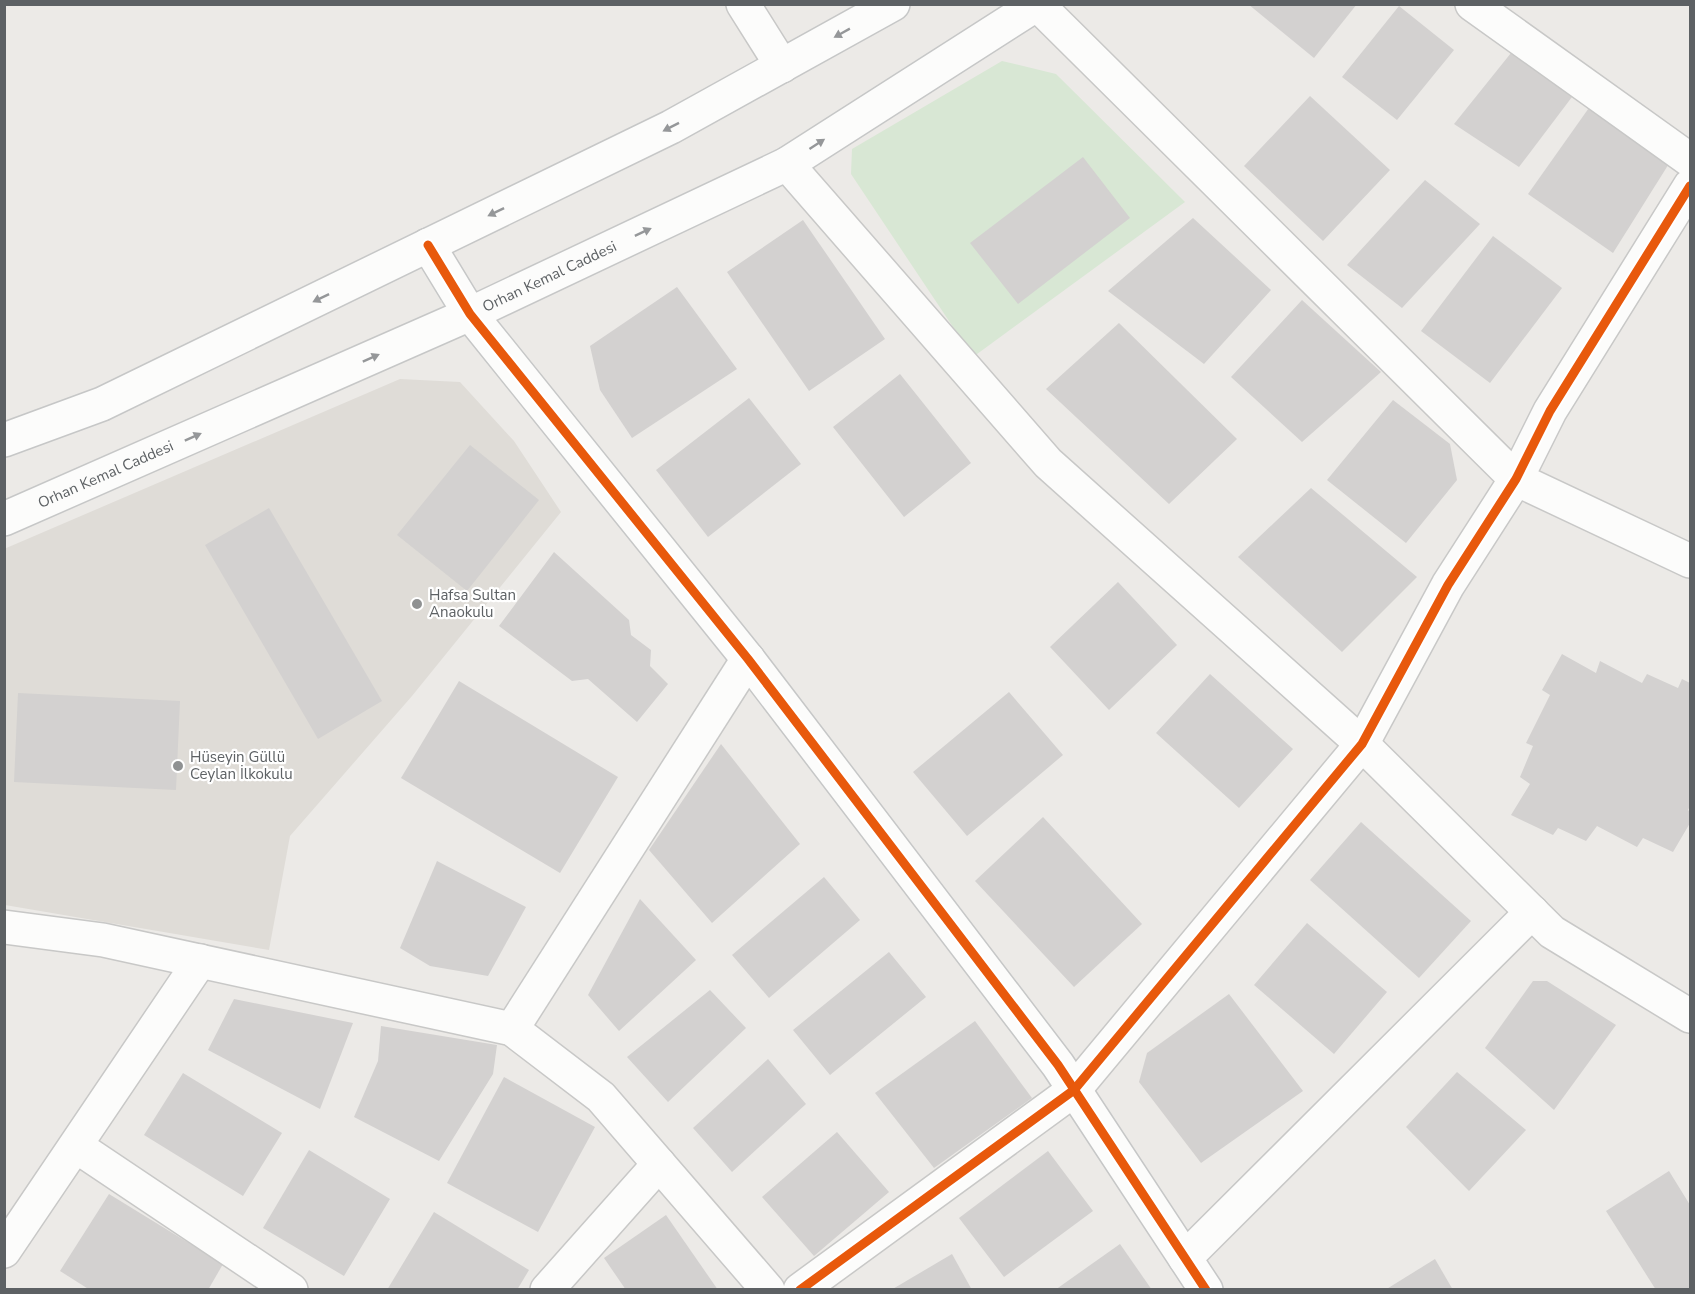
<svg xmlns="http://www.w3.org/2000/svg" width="1695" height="1294" font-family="'Nunito Sans',sans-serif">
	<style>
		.education { fill: #dfdcd7 }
		.green { fill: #d8e7d4 }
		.building { fill: #d3d1d0 }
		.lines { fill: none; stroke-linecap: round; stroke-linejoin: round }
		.street-casing { stroke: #c8c8c7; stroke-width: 36 }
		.secondary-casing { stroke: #c6c7c7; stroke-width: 36 }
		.street { stroke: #fcfcfb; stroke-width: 33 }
		.secondary { stroke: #fcfcfb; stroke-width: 33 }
		.cycleway-casing { stroke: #fff; stroke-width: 13 }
		.cycleway { stroke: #e8590c; stroke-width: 9 }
		.oneway { fill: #959799 }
		.poi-dot { fill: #8f9192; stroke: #fff; stroke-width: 2 }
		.labels { text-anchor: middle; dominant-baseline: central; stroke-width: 4.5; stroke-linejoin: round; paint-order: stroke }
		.street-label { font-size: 15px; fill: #5d6164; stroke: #fff }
		.poi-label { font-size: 15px; fill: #5d6164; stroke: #fff; text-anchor: start }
	</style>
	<rect width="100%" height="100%" fill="#eceae7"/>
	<path class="education" d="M400 379 460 382 514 441 561 512 412 696 290 836 269 950 5 905 4 549Z"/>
	<path class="green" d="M1002 61 1056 74 1185 202 973 357 851 174 852 149Z"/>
	<g class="building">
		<path d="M1248 4H1357L1314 58Z"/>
		<path d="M1399 6 1454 50 1397 120 1342 77Z"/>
		<path d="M1515 48 1575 93 1519 167 1454 124Z"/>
		<path d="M1310 96 1390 170 1323 241 1244 166Z"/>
		<path d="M1591 105 1670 162 1613 253 1528 194Z"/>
		<path d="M1083 157 1130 218 1018 304 970 243Z"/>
		<path d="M1425 180 1480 224 1402 308 1347 265Z"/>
		<path d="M1193 218 1271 290 1204 364 1108 291Z"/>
		<path d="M803 220 885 339 809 391 727 272Z"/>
		<path d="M1493 236 1562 288 1490 383 1421 331Z"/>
		<path d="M677 287 737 369 632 438 600 390 590 346Z"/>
		<path d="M1302 300 1381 372 1302 442 1231 377Z"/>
		<path d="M1119 323 1237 439 1169 504 1046 389Z"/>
		<path d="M900 374 971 463 904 517 833 427Z"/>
		<path d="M749 398 801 464 708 537 656 470Z"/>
		<path d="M1393 400 1450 444 1457 480 1406 543 1327 480Z"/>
		<path d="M470 445 539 500 467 591 397 535Z"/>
		<path d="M1311 488 1417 577 1342 652 1238 557Z"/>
		<path d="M269 508 382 701 318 739 205 545Z"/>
		<path d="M554 552 629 620 631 635 651 650 650 666 668 684 637 722 588 679 572 681 499 626Z"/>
		<path d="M1118 582 1177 645 1109 710 1050 647Z"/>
		<path d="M1562 654 1596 673 1600 661 1642 683 1647 674 1678 688 1682 679 1690 683V806L1688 810 1690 812V823L1673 852 1643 838 1637 847 1597 826 1586 841 1558 828 1553 835 1511 815 1530 784 1520 777 1533 746 1526 743 1550 695 1542 690Z"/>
		<path d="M1210 674 1293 749 1239 808 1156 733Z"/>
		<path d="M459 681 618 777 560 873 401 778Z"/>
		<path d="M1009 692 1063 755 967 836 913 772Z"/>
		<path d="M18 693 180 701 176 790 14 782Z"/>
		<path d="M721 744 800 844 712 923 649 850Z"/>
		<path d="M1043 817 1142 924 1074 987 975 881Z"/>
		<path d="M1361 822 1471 921 1419 978 1310 880Z"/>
		<path d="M437 861 526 907 488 976 430 966 400 948Z"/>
		<path d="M824 877 860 920 769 998 732 955Z"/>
		<path d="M640 899 696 960 619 1031 588 995Z"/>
		<path d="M1307 923 1387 992 1334 1054 1254 985Z"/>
		<path d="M889 952 926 997 830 1075 793 1030Z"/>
		<path d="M1533 981H1547L1616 1025 1554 1110 1485 1048Z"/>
		<path d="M710 990 746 1028 668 1102 627 1057Z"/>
		<path d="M1229 994 1303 1091 1201 1163 1139 1082 1147 1053Z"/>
		<path d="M234 999 353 1023 320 1109 208 1050Z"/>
		<path d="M975 1021 1032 1098 934 1168 875 1093Z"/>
		<path d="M381 1026 497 1045 493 1074 439 1161 354 1117 378 1061Z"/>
		<path d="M768 1059 806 1104 732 1172 693 1128Z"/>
		<path d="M1457 1072 1526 1130 1469 1191 1406 1127Z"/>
		<path d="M183 1073 282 1133 243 1196 144 1135Z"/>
		<path d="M504 1077 595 1127 538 1232 447 1183Z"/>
		<path d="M837 1132 889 1192 814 1256 762 1197Z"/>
		<path d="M309 1150 390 1199 344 1276 263 1228Z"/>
		<path d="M1048 1151 1093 1211 1004 1277 959 1218Z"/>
		<path d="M1669 1171 1690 1205V1290H1656L1606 1211Z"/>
		<path d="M109 1194 223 1264 208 1290H90L60 1271Z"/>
		<path d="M434 1212 529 1270 517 1290H387Z"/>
		<path d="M666 1215 718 1290H626L604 1258Z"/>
		<path d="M1120 1244 1152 1290H1055Z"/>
		<path d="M952 1254 972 1290H891Z"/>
		<path d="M1435 1259 1453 1290H1385Z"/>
	</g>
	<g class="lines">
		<g class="street-casing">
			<g id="street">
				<path d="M743 4 782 66"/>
				<path d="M1037 4 1516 479 1690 561"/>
				<path d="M1472 4 1690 160"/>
				<path d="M787 164 1048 463 1362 744 1552 932 1690 1016"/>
				<path d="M4 927 103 940 512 1029 601 1097 768 1290"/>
				<path d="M512 1029 748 659"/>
				<path d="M76 1146 291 1290"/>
				<path d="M4 1251 200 961"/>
				<path d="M1185 1258 1532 912"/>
				<path d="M547 1290 659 1164"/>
				<path d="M800 1290 1074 1090 1362 744 1448 585 1516 479 1550 411 1690 186"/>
			</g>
		</g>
		<g class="secondary-casing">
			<g id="secondary">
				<path d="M428 245 470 314 748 659 1058 1065 1206 1290"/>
				<path d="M4 440 102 404 671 127 893 4"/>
				<path id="s1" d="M4 519 470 314 787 164 1037 4"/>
			</g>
		</g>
		<use href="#street" class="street"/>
		<use href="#secondary" class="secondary"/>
		<g class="cycleway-casing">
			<g id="cycleway">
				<path d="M428 245 470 314 748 659 1058 1065 1206 1290"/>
				<path d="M800 1290 1074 1090 1362 744 1448 585 1516 479 1550 411 1690 186"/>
			</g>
		</g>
		<use href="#cycleway" class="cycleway"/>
	</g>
	<defs><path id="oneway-solid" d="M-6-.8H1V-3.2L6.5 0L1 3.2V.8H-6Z" transform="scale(1.5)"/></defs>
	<g class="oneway">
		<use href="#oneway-solid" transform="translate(842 33) rotate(151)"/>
		<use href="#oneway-solid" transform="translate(671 127) rotate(153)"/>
		<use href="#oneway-solid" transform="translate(817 144) rotate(-33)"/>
		<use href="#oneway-solid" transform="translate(496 212) rotate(154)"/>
		<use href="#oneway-solid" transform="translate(643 232) rotate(-25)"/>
		<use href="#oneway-solid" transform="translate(321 298) rotate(154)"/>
		<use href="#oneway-solid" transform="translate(371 358) rotate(-24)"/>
		<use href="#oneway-solid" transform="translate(193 437) rotate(-24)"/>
	</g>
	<g class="poi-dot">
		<circle cx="417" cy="604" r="6"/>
		<circle cx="178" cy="766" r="6"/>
	</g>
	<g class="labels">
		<g class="street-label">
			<text stroke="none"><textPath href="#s1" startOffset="597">Orhan Kemal Caddesi</textPath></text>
			<text stroke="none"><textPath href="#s1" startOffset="111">Orhan Kemal Caddesi</textPath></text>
		</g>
		<g class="poi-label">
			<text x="429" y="595">Hafsa Sultan<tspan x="429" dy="17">Anaokulu</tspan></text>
			<text x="190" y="757">Hüseyin Güllü<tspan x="190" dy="17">Ceylan İlkokulu</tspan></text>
		</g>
	</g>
	<rect width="1695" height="1294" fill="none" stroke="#5d6164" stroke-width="12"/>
</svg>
